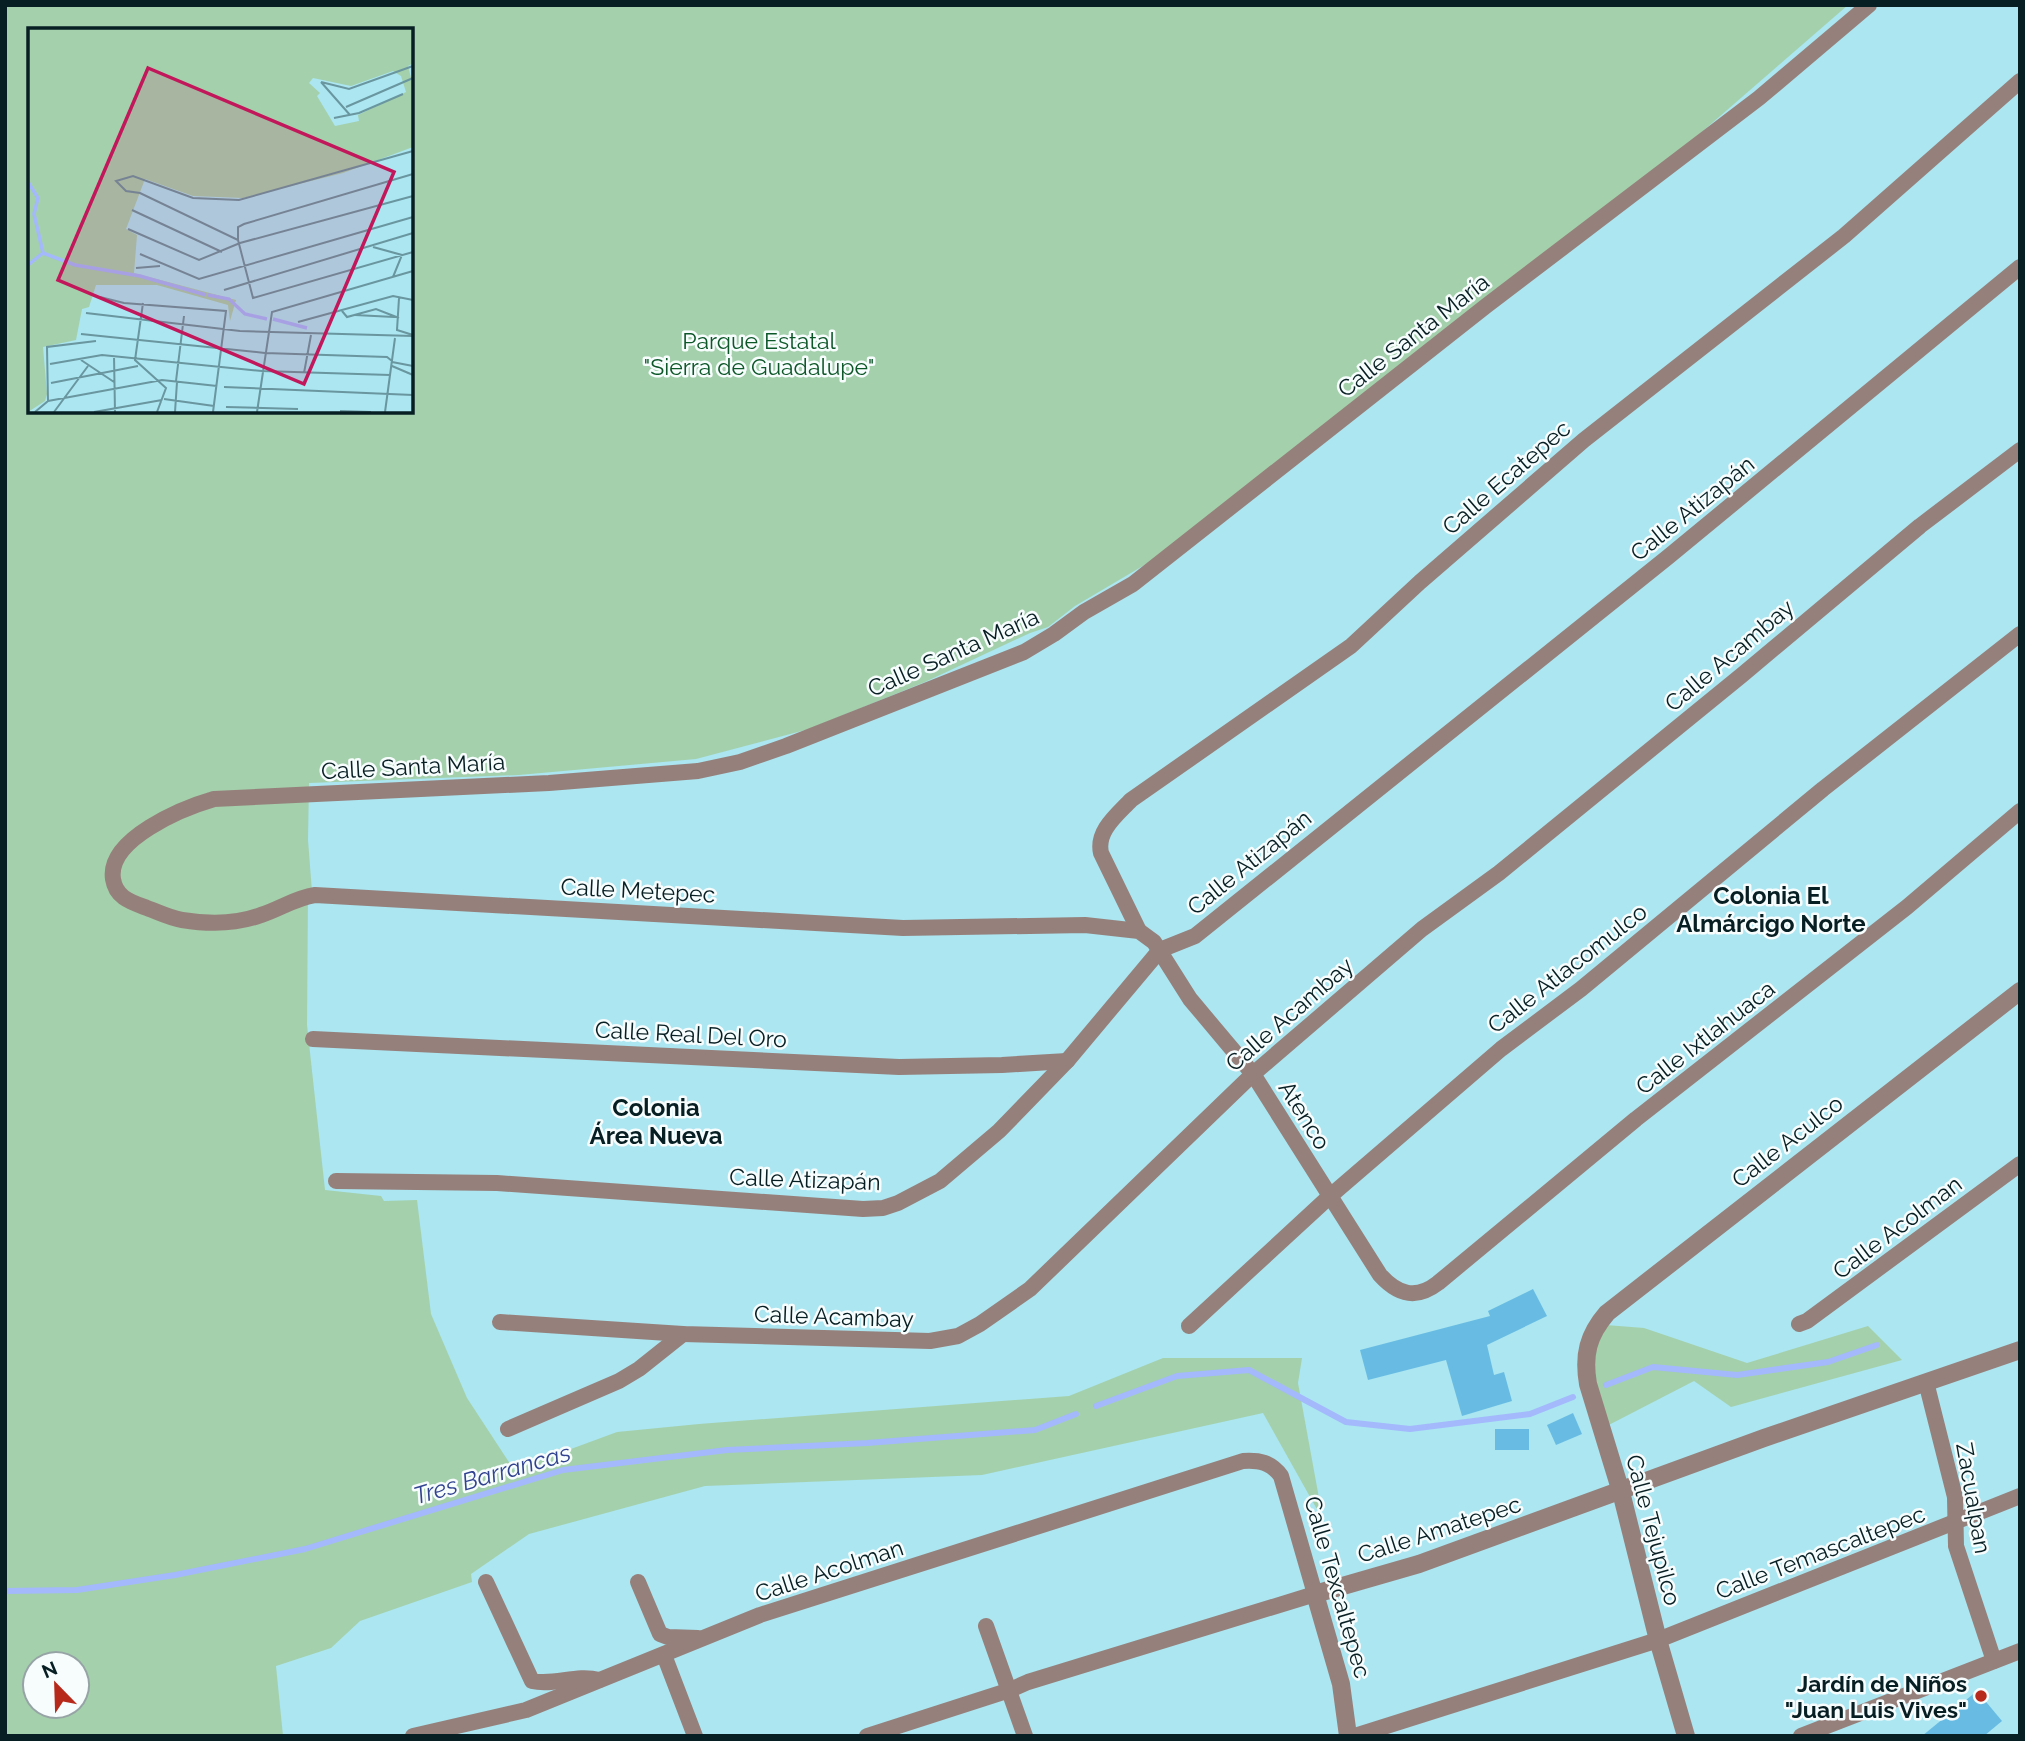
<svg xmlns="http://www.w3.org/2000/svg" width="2025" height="1741" font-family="Raleway,sans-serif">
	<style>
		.green { fill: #a4d0ac; fill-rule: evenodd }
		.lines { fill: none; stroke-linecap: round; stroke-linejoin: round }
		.stream { stroke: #a3b9fc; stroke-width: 6 }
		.building { fill: #68bce3 }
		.minor { stroke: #96807c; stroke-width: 16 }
		.tertiary { stroke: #96807c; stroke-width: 18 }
		.poi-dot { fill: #b72a1b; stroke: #f7fcfd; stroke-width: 2.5 }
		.labels { text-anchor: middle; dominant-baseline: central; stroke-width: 5; stroke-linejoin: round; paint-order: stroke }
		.street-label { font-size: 23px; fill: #071f23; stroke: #f7fcfd }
		.park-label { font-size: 23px; fill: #0c5728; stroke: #f7fcfd }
		.poi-label { font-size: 23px; font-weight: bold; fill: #071f23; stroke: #f7fcfd; text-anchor: end }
		.neighbourhood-label { font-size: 24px; font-weight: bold; fill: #071f23; stroke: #f7fcfd }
		.water-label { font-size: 24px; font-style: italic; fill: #314390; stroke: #f7fcfd }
		.inset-river { fill: none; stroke: #a3b9fc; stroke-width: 3.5 }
		.inset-road { fill: none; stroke: #69969f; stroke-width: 2 }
		.view { fill: #c2185b; fill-opacity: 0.15; stroke: #c2185b; stroke-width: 3.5 }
		.inset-edge { fill: none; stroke: #071f23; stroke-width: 3.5 }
	</style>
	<rect width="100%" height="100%" fill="#abe6f1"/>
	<g class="green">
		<path d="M5 5H1848L1673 157 1185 541 1075 606 1048 627 1030 633 925 682 809 729 696 759 519 775 309 783 308 840 312 892H308L307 1025 325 1190 381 1196 384 1201 417 1200 431 1314 467 1398 514 1470 617 1432 699 1424 1069 1396 1163 1358H1302L1298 1383 1323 1520 1263 1413 982 1475 705 1486 529 1534 471 1574 472 1582 360 1621 331 1648 276 1666 283 1736H5ZM30 30H411V411H30ZM35 1664H77V1706H35Z"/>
		<path d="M1593 1324 1644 1328 1747 1363 1868 1326 1902 1360 1731 1407 1694 1381 1599 1430 1591 1368Z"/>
	</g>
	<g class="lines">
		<g class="stream">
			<path d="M1606 1385 1653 1367 1737 1375 1828 1362 1877 1345"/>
			<path d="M1096 1406 1177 1376 1249 1370 1346 1422 1410 1429 1530 1414 1573 1397"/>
			<path d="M5 1591 77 1590 175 1575 305 1549 563 1470 727 1450 867 1443 1035 1430 1076 1414"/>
		</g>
	</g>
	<g class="building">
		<path d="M1533 1289 1547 1316 1487 1345 1494 1375 1504 1372 1512 1401 1462 1416 1446 1360 1368 1380 1360 1350 1490 1316 1488 1311Z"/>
		<path d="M1573 1413 1582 1434 1556 1445 1547 1425Z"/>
		<rect x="1495" y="1429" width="34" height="21"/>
		<path d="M1977 1691 2002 1721 1984 1736H1922Z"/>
	</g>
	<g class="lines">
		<g class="minor">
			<path d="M1869 5 1759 98 1486 306 1133 584 1084 612 1054 634 1024 652 786 746 740 762 698 771 549 783 214 799C183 808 107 839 113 879 116 898 131 902 147 908 158 912 170 918 182 920 207 924 237 924 261 915 280 909 295 898 315 895L903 928 1085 925 1139 931 1154 942 1190 999 1253 1074 1380 1275C1398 1295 1416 1300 1438 1283L1636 1119 1907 907 2020 811"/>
			<path d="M1139 931 1101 853C1096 831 1117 815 1131 800L1351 646 1420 582 1584 440 1844 236 2020 81"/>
			<path d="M313 1039 899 1067 1002 1065 1067 1061"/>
			<path d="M336 1181 497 1183 863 1209 883 1208 898 1203 940 1181 999 1131 1067 1061 1160 950 1195 936 1668 557 2020 267"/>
			<path d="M500 1322 683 1334 930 1341 958 1336 980 1324 1030 1289 1253 1074 1422 929 1499 873 1742 675 1920 526 2020 450"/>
			<path d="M1799 1324 1807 1321 2020 1164"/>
			<path d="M1189 1326 1329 1197 1501 1049 1581 989 1823 789 2020 634"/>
			<path d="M1926 1382 1955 1497 1956 1546 1994 1661"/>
			<path d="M508 1429 619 1381 639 1369 683 1334"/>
			<path d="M486 1582 532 1681C554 1686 576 1674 599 1680"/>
			<path d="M638 1582 660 1634 668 1637 698 1638"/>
			<path d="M986 1626 1025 1736"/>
			<path d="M664 1655 695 1736"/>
			<path d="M413 1736 526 1710 760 1615 1243 1461C1259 1460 1271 1462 1281 1476L1315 1594 1028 1682 1010 1690 867 1736"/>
			<path d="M1355 1736 1658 1640 2020 1496"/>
			<path d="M1801 1736 2020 1651"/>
		</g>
		<g class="tertiary">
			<path d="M1348 1736 1341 1684 1315 1594 1419 1564 1764 1438 2020 1350"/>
			<path d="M1686 1736 1658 1640 1621 1492 1588 1384C1583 1355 1588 1335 1607 1313L2020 991"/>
		</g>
	</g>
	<circle class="poi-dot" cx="1981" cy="1696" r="7"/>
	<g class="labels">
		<g class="street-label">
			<text transform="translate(1413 335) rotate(-38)">Calle Santa María</text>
			<text transform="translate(1506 477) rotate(-41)">Calle Ecatepec</text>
			<text transform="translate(1692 508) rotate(-39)">Calle Atizapán</text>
			<text transform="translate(953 652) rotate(-24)">Calle Santa María</text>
			<text transform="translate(1729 655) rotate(-40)">Calle Acambay</text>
			<text transform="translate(413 766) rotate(-3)">Calle Santa María</text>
			<text transform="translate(1249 862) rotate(-39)">Calle Atizapán</text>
			<text transform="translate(638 890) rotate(3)">Calle Metepec</text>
			<text transform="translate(1567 968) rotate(-38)">Calle Atlacomulco</text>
			<text transform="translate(1289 1014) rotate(-41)">Calle Acambay</text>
			<text transform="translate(691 1034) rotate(3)">Calle Real Del Oro</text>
			<text transform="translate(1705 1037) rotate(-38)">Calle Ixtlahuaca</text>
			<text transform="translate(1305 1115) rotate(58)">Atenco</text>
			<text transform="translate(1787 1141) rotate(-38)">Calle Aculco</text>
			<text transform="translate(805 1179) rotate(2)">Calle Atizapán</text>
			<text transform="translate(1897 1227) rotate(-37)">Calle Acolman</text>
			<text transform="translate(834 1316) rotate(2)">Calle Acambay</text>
			<text transform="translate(1974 1498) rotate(80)">Zacualpan</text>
			<text transform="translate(1439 1529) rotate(-18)">Calle Amatepec</text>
			<text transform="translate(1654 1530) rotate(75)">Calle Tejupilco</text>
			<text transform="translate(1820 1552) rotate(-21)">Calle Temascaltepec</text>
			<text transform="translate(829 1570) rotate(-18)">Calle Acolman</text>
			<text transform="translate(1338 1587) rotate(74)">Calle Texcaltepec</text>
		</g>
		<g class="park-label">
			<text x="759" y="340">Parque Estatal<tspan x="759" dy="26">"Sierra de Guadalupe"</tspan></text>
		</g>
		<g class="poi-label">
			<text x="1967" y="1683">Jardín de Niños<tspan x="1967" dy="26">"Juan Luis Vives"</tspan></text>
		</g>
		<g class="neighbourhood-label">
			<text x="1771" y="895">Colonia El<tspan x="1771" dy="28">Almárcigo Norte</tspan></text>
			<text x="656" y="1107">Colonia<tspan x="656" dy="28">Área Nueva</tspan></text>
		</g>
		<g class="water-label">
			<text transform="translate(492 1474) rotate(-16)">Tres Barrancas</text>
		</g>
	</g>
	<g transform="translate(28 28)">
		<rect width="385" height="385" fill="#abe6f1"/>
		<path d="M0 1H385L384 36 380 38 385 58V119L315 145 215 170 165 168 117 151 98 201 109 207 106 245 208 272 202 293 200 277 129 257H68L61 279 54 281 48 312 15 319 19 366 17 373 0 384ZM365 43 373 48 378 64 330 87 331 93 307 98 289 68 292 65 281 55 285 50 323 58Z" fill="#a4d0ac" fill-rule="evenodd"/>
		<path class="inset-river" d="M0 154 10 170 6 186 15 225M0 237 15 225 47 237 112 248 178 267M180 267 201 271 217 286 239 291M245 291 279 300"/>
		<path class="inset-road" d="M293 54 321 61 385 38M293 54 322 87M318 79 385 50M306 90 331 85 375 66M385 123 211 172 165 170 105 148 88 153 98 163 112 165 210 212 225 270 385 224M104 182 194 224M100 201 171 232 212 215 385 168M210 212V199L216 196 385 146M345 219 374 227 365 249M112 226 171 251 385 189M108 240 132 238M196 262 385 205M72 269 96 275 198 283 185 384M371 270 369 302 385 307M115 275 107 332 138 360 129 384M314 283 319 289 348 281 371 290M58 285 212 303 385 308M327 287 366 289M270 294 365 268 385 272M53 306 237 325 359 329 364 333M86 328 87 384M53 332 86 354M364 334 385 338M22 336 74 327 234 343 362 347M364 338 385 347M276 345 283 307M148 353 156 288M23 355 110 338M196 359 385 367M136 371 186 378M20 373 134 352 189 358M198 379 270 381M312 383 343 384M7 384 20 373 19 319 68 313M26 384 60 338M66 384 134 372M147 384 149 354M229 384 244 284 385 243M357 384 367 310"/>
		<path class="view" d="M120 40 366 144 276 356 30 252Z"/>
		<rect width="385" height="385" class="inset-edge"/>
	</g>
	<rect width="2025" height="1741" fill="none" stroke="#071f23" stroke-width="14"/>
	<g transform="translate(56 1685) rotate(337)"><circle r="33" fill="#f7fcfd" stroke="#97a4a6" stroke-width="2"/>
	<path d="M0-5L12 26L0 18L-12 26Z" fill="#b72a1b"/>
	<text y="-10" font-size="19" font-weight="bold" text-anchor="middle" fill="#071f23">N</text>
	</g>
</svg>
